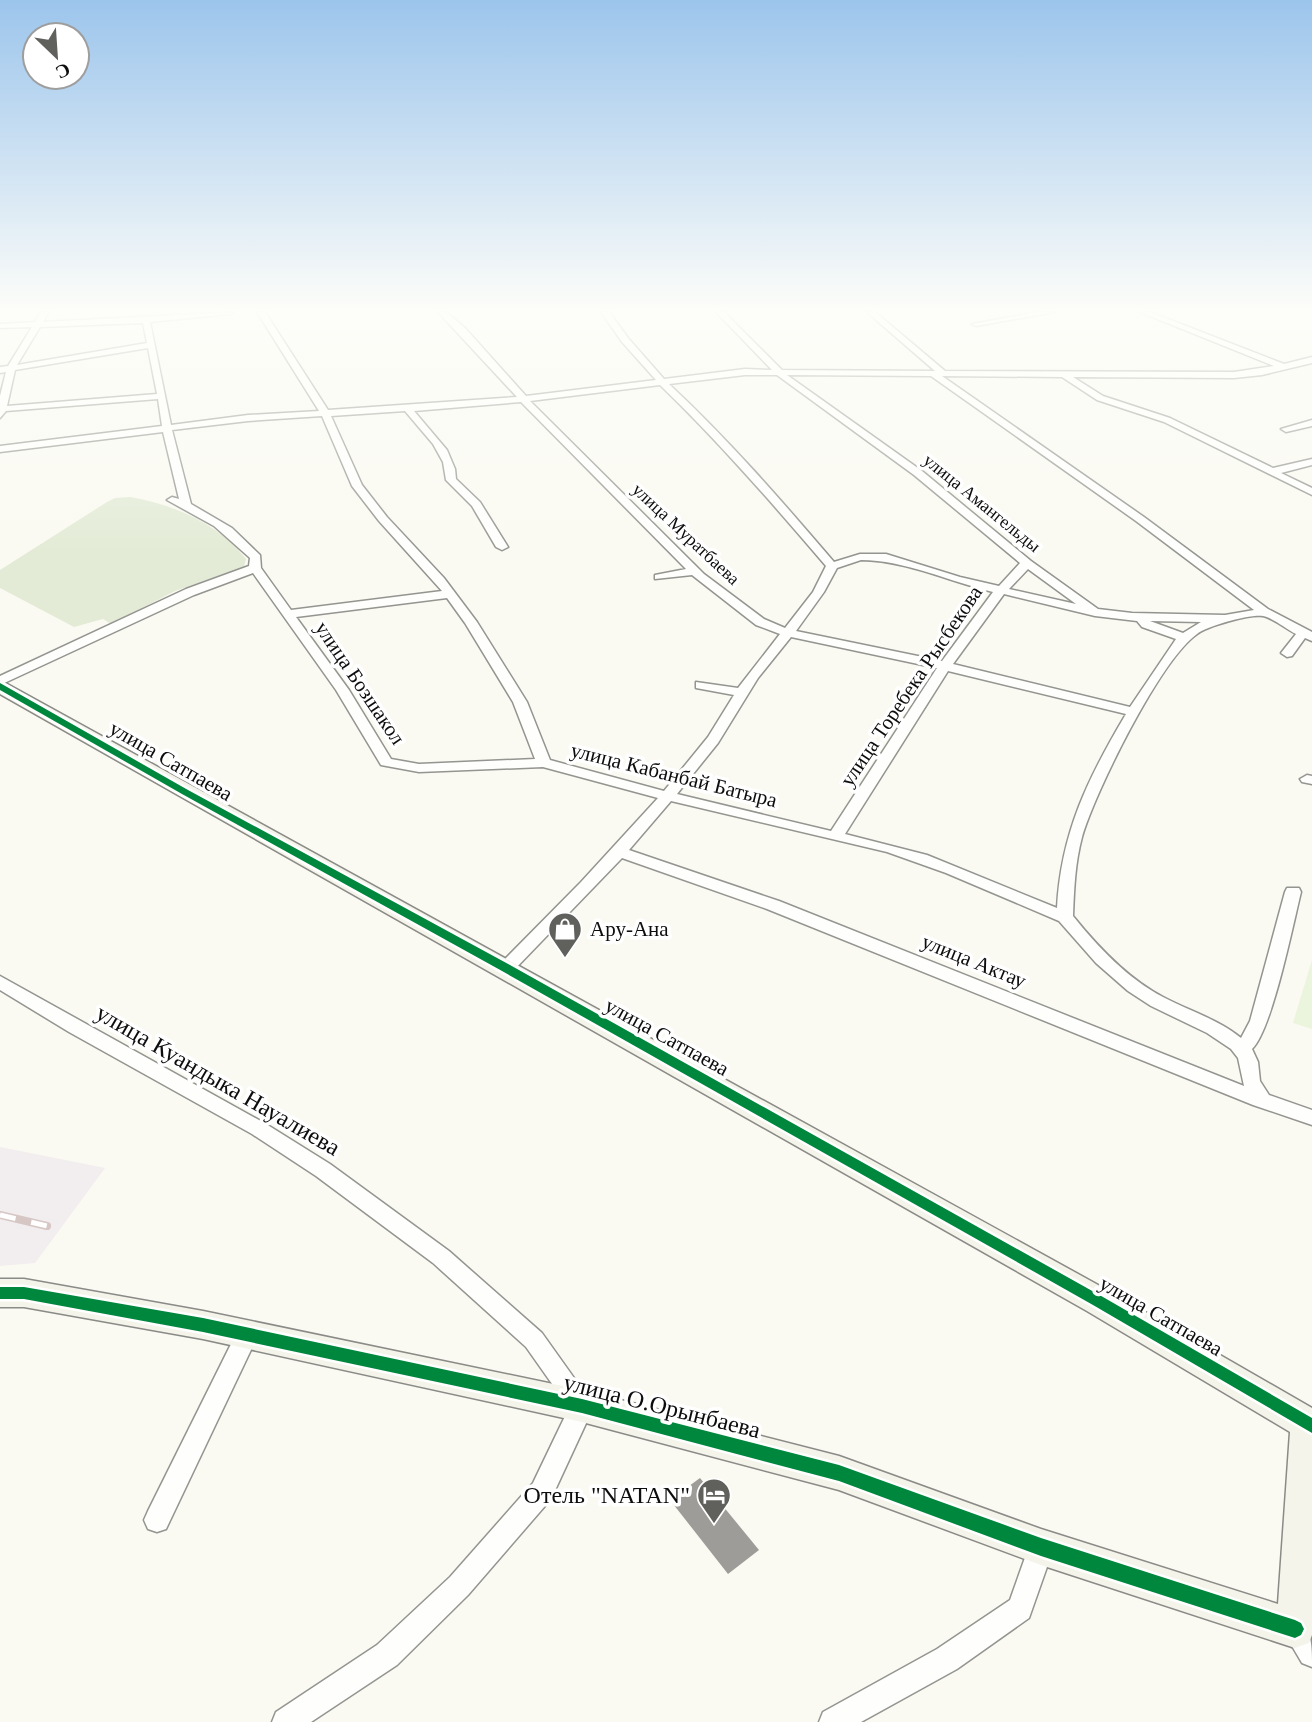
<svg xmlns="http://www.w3.org/2000/svg" width="1312" height="1722" font-family="Georgia,serif">
	<style>
		.industrial { fill: #f2edee }
		.cemetery { fill: #e3ebd6 }
		.pitch { fill: #ebf4dc }
		.building { fill: #9e9c98 }
		.lines { fill: none; stroke-linecap: round; stroke-linejoin: round }
		.street-casing { stroke: #949490; stroke-width: 3 }
		.secondary-casing { stroke: #8a8a87; stroke-width: 3 }
		.street { fill: #fefefd; fill-rule: evenodd }
		.secondary { fill: #f4f4ea; fill-rule: evenodd }
		.rail-casing { stroke: #d6c7c5; stroke-width: 8 }
		.rail { stroke: #fff; stroke-width: 5; stroke-dasharray: 16; stroke-linecap: butt }
		.cycleway-casing { stroke: #fff; stroke-width: 5 }
		.cycleway { fill: #00873e; fill-rule: evenodd }
		.labels { text-anchor: middle; dominant-baseline: central; stroke-width: 7; stroke-linejoin: round; paint-order: stroke }
		.far-street-label { font-size: 18px; fill: #0d0d0d; stroke: #fff }
		.street-label { font-size: 21px; fill: #0d0d0d; stroke: #fff }
		.poi-label { font-size: 21px; fill: #0d0d0d; stroke: #fff; text-anchor: start }
		.near-street-label { font-size: 24px; fill: #0d0d0d; stroke: #fff }
		.near-poi-label { font-size: 24px; fill: #0d0d0d; stroke: #fff; text-anchor: end }
	</style>
	<rect width="100%" height="100%" fill="#fafaf2"/>
	<path class="industrial" d="M0 1147 105 1168 35 1263 0 1266Z"/>
	<path class="cemetery" d="M130 497C173 504 219 524 246 559L244 567 175 591 111 624 103 619 74 627 0 588V570L107 502 115 498Z"/>
	<path class="pitch" d="M1312 960V1029L1293 1023Z"/>
	<path class="building" d="M700 1478 759 1550 728 1574 670 1500Z"/>
	<g class="lines">
		<g class="street-casing">
			<g id="street">
				<path d="M41 312H49L43 322 234 312 230 314 150 322 171 425 248 415 319 411 257 312H265L328 410 517 397 438 312H446L465 328 526 396 656 380 622 342 601 312H609L628 338 664 379 745 369 772 370 716 312H724L782 370 935 371 867 312H875L945 371 1234 372 1274 366 1140 312H1150L1284 364 1312 357V363L1262 375 1234 378 1073 377 1103 396 1170 418 1273 468 1312 459V465L1281 473 1312 488V495L1164 422 1097 400 1062 377 942 376 1144 517 1268 609 1312 632V641L1305 638 1292 656 1287 657 1281 653 1296 634C1286 629 1273 618 1263 616 1250 614 1207 626 1197 634 1160 660 1095 792 1082 837 1075 863 1074 890 1073 916 1098 947 1128 979 1163 997 1189 1011 1218 1019 1241 1038L1250 1021 1285 892 1287 888H1299L1301 892C1293 924 1272 1030 1252 1049L1258 1062 1260 1081 1269 1095 1312 1110V1125L1253 1105 767 909 622 858 512 972H500L497 968 500 964 581 882 658 798 543 767 419 772 381 765 336 690 253 573 194 595 0 685V676L186 589 249 566 250 558 214 526 167 500 172 497 179 499 163 432 0 452V446L162 426 158 399 6 411 0 418V396L6 372 0 373V367L8 366 32 327 0 328V324L35 322ZM143 323 147 343 17 365 40 327ZM148 348 157 394 7 406 15 370ZM745 375H777L914 475 1020 563 999 586 960 577 886 554H860L834 562C781 500 728 439 669 384ZM787 375 931 376 1136 521 1254 610 1225 615 1132 613 1098 609 1031 561 922 471ZM660 385C719 442 773 504 826 566L813 592 785 628 764 619 704 574 530 401ZM521 402 686 569 655 575V579L692 575 756 625 780 634 738 688 696 682V688L734 695 708 737 664 791 550 760 527 702 477 622 444 578 387 517 362 485 331 416 405 411 433 444 443 462 446 480 472 506 496 547 502 550 508 547 480 502 456 479 455 469 447 450 414 411ZM322 416 352 486 379 521 442 591 291 610 261 568 260 555 232 528 191 504 172 430 248 421ZM861 560C904 560 951 582 993 592L942 661 796 631 824 592 837 568ZM1028 569 1076 604 1009 589ZM1004 594 1095 616 1137 621 1142 627 1176 639 1130 707 953 664ZM447 598 465 623 513 702 535 759 419 764 391 759 349 690 296 617ZM1150 621 1201 622 1183 633ZM791 637 937 668 831 831 677 794 718 743 758 678ZM948 671 1126 714C1088 778 1061 833 1057 908L927 855 845 834ZM671 801 887 852 946 873 1059 921 1096 963 1128 991 1151 1006 1207 1033 1231 1049 1238 1058 1244 1086 779 901 629 850Z"/>
				<path d="M1038 312H1055L976 326 972 324Z"/>
				<path d="M1312 420V426L1286 432 1281 429Z"/>
				<path d="M1307 775 1312 776V784L1302 782 1300 779Z"/>
				<path d="M0 976 266 1124 330 1164 449 1251 542 1333 594 1406 551 1499 468 1595 397 1665 311 1722H272L276 1712 377 1645 450 1577 533 1483 569 1408 526 1347 433 1263 316 1176 252 1134 69 1032 0 990Z"/>
				<path d="M247 1325 255 1328 258 1335 166 1529 157 1532 148 1529 144 1520 148 1511 239 1328Z"/>
				<path d="M1041 1534 1050 1538 1054 1547 1029 1618 957 1669 861 1722H819L823 1712 937 1649 1010 1600 1032 1538Z"/>
				<path d="M1295 1616C1312 1625 1312 1646 1312 1667L1302 1663 1282 1629 1286 1620Z"/>
			</g>
		</g>
		<g class="secondary-casing">
			<path id="secondary" d="M0 680 1109 1291 1312 1408V1635L1309 1643 1295 1648 1041 1565 839 1490 582 1422 203 1339 24 1307H0V1279H24L203 1311 582 1390 839 1456 1041 1529 1278 1604 1290 1432 1087 1311 0 694Z"/>
		</g>
		<use href="#street" class="street"/>
		<use href="#secondary" class="secondary"/>
		<g class="rail-casing">
			<path id="rail" d="M0 1215 47 1226"/>
		</g>
		<use href="#rail" class="rail"/>
		<g class="cycleway-casing">
			<g id="cycleway">
				<path d="M0 683 188 790 510 965 1103 1297 1312 1418V1433L1093 1305 502 971 182 794 0 690Z"/>
				<path d="M0 1287H24L203 1318 582 1399 839 1465 1041 1538 1295 1620 1301 1623 1304 1629 1301 1635 1295 1638 1041 1556 839 1481 582 1413 203 1332 24 1299H0Z"/>
			</g>
		</g>
		<use href="#cycleway" class="cycleway"/>
	</g>
	<linearGradient id="sky" x2="0" y2="1"><stop stop-color="#9cc5ec"/><stop offset="0.56" stop-color="#fdfdf9"/><stop offset="1" stop-color="#fdfdf9" stop-opacity="0"/></linearGradient>
	<rect width="1312" height="553" fill="url(#sky)"/>
	<defs>
		<g id="shop-pin" transform="scale(1.75)"><path d="M0 17L-7.5 6A9.5 9.5 0 1 1 7.5 6Z" fill="#60605d" stroke="#fff"/><path d="M-5-2.5h2.3a2.7 3.5 0 0 1 5.4 0H5L5.5 6h-11ZM-1.5-2.5h3a1.5 2.3 0 0 0-3 0Z" fill="#fff"/></g>
		<g id="hotel-pin" transform="scale(1.75)"><path d="M0 17L-7.5 6A9.5 9.5 0 1 1 7.5 6Z" fill="#60605d" stroke="#fff"/><path d="M-6-4.5h1.5V1H6V5H4.5V3h-9V5H-6ZM-4 0a1.8 1.8 0 1 1 3.6 0ZM.5 0V-2.5h3Q6-2.5 6 0Z" fill="#fff"/></g>
	</defs>
	<g fill-rule="evenodd">
		<use href="#shop-pin" x="565" y="929"/>
		<use href="#hotel-pin" x="714" y="1495"/>
	</g>
	<g class="labels">
		<g class="far-street-label">
			<text transform="translate(982 503) rotate(39)">улица Амангельды</text>
			<text transform="translate(686 534) rotate(43)">улица Муратбаева</text>
		</g>
		<g class="street-label">
			<text transform="translate(360 683) rotate(56)">улица Бозшакол</text>
			<text transform="translate(911 686) rotate(-56)">улица Торебека Рысбекова</text>
			<text transform="translate(171 761) rotate(30)">улица Сатпаева</text>
			<text transform="translate(674 775) rotate(14)">улица Кабанбай Батыра</text>
			<text transform="translate(974 961) rotate(22)">улица Актау</text>
			<text transform="translate(667 1037) rotate(29)">улица Сатпаева</text>
			<text transform="translate(1161 1316) rotate(30)">улица Сатпаева</text>
		</g>
		<g class="poi-label">
			<text x="590" y="929">Ару-Ана</text>
		</g>
		<g class="near-street-label">
			<text transform="translate(218 1080) rotate(30)">улица Куандыка Науалиева</text>
			<text transform="translate(662 1406) rotate(14)">улица О.Орынбаева</text>
		</g>
		<g class="near-poi-label">
			<text x="690" y="1495">Отель "NATAN"</text>
		</g>
	</g>
	<g transform="translate(56 56) rotate(155)"><circle r="33" fill="#ffffff" stroke="#9e9e9e" stroke-width="2"/>
	<path d="M0-5L12 26L0 18L-12 26Z" fill="#60605d"/>
	<text y="-10" font-size="19" font-weight="bold" text-anchor="middle" fill="#0d0d0d">С</text>
	</g>
</svg>
